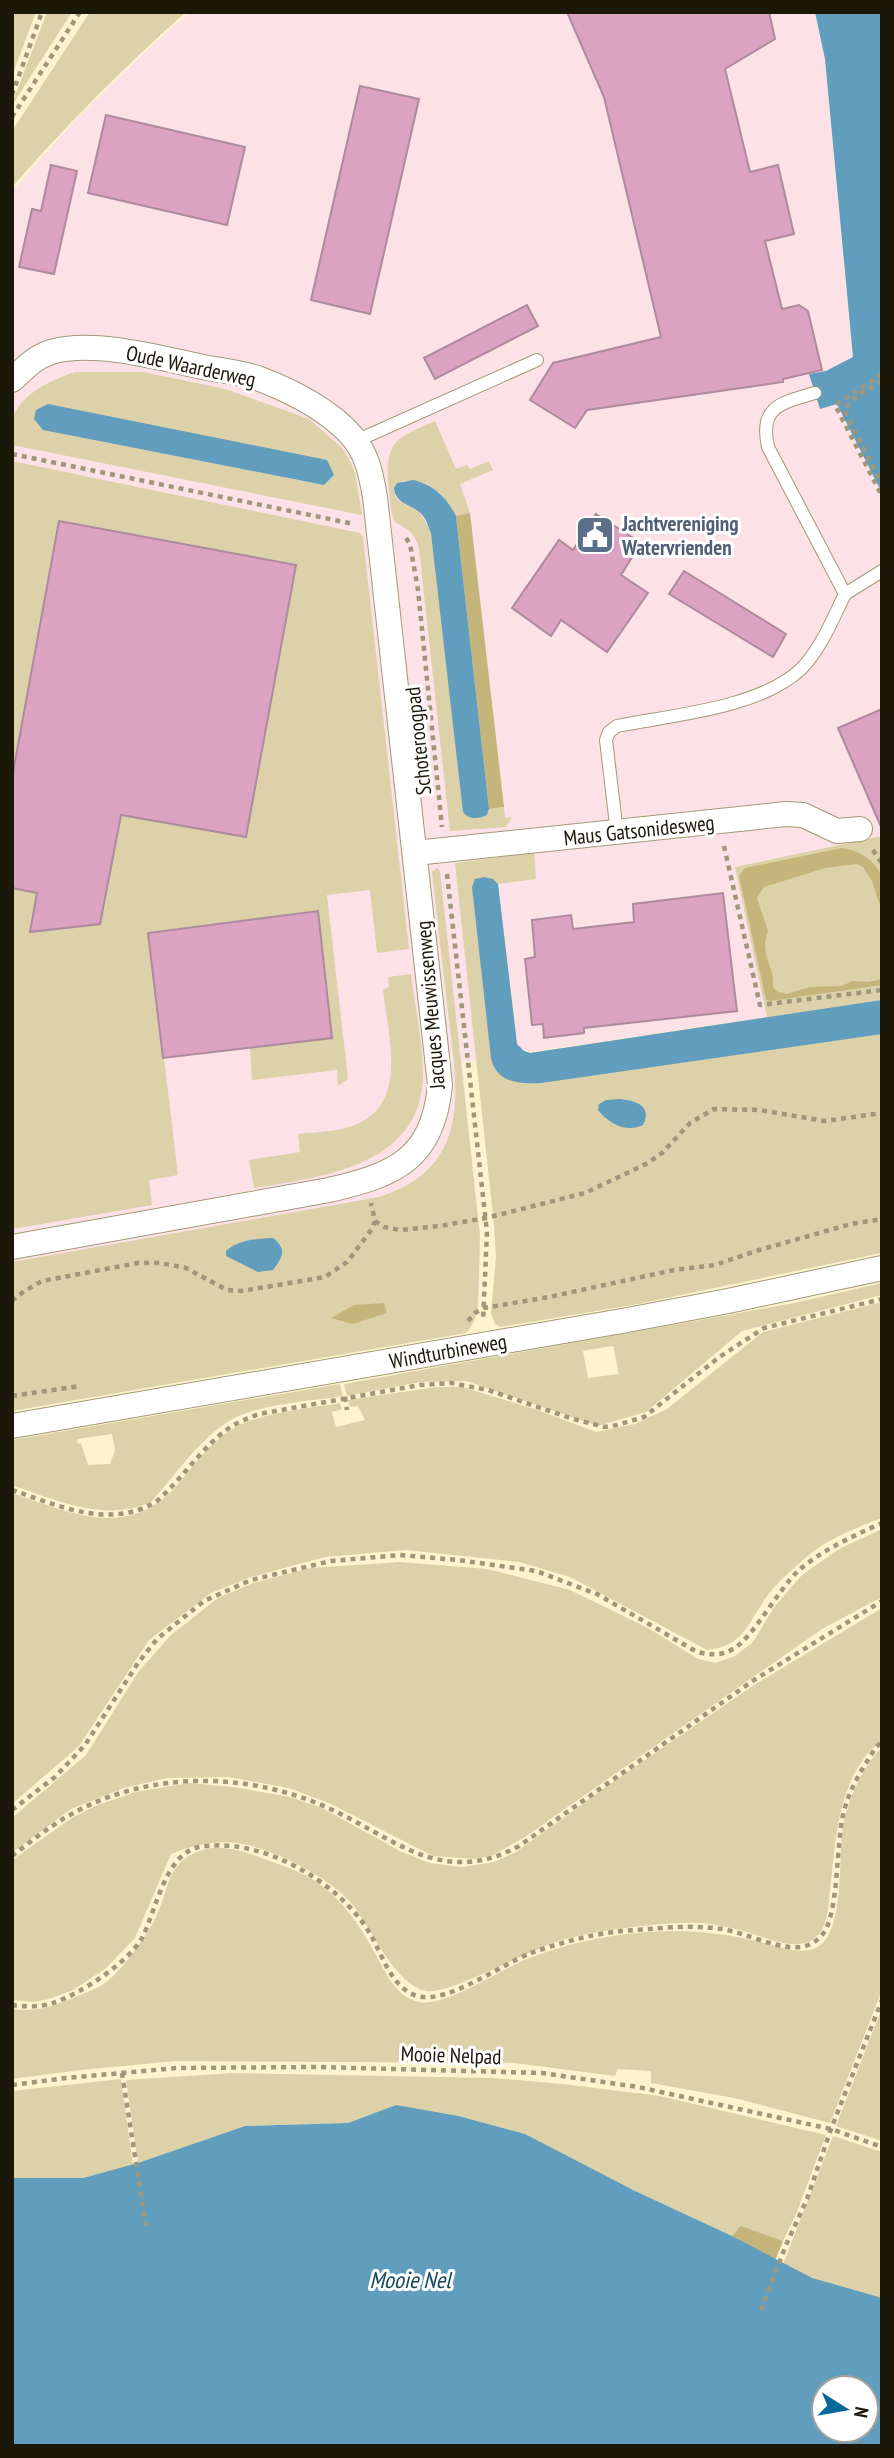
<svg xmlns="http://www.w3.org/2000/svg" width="894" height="2458" font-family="'PT Sans Narrow',sans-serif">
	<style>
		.industrial { fill: #fce1e6 }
		.green { fill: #dcd1a8; fill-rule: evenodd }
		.forest { fill: #c6b57b }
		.water { fill: #619dbd; fill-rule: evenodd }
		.building { fill: #dba2c1; stroke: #ad8a9d; stroke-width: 2 }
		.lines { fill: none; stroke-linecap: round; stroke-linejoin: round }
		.lane-casing { stroke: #a29976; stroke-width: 14 }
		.street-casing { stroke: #a29976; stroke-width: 26 }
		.path { stroke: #9e977b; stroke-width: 4.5; stroke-dasharray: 5 5; stroke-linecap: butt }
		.lane { stroke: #fff; stroke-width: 12 }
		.street { stroke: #fff; stroke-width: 24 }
		.labels { text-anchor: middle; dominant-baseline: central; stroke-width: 6; stroke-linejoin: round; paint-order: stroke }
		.street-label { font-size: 21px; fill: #1b1709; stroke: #fff }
		.service-label { font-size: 21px; font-weight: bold; fill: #4e5e75; stroke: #fff; text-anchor: start }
		.water-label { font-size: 23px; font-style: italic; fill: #15475e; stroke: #fff }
	</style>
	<rect width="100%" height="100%" fill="#fdf3ce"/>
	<path class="industrial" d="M190 12H815L825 59 853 358 826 371 837 404 882 493V836L736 867 768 1017 462 1062 480 1236 479 1288 12 1387V192L69 127 146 51Z"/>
	<g class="green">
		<path d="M36 12 12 76V13Z"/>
		<path d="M47 12H72L13 104V101Z"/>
		<path d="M90 12H186C124 67 66 125 12 187V131Z"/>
		<path d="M75 372H143L225 389 309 419 341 447 349 459 355 473 362 515 12 445C12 437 10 425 13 417 23 392 52 380 75 372ZM43 430 334 475 324 485Z"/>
		<path d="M435 421 456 469 467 465 470 469 489 461 493 470 460 484 470 513 456 516C444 494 428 478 402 481L395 496 399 501 419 512 432 533 463 812C468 820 479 819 487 814L489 809 504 807 505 818 512 817 506 827 450 831 419 549C416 535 409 529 396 523 390 514 391 501 389 490 384 442 394 439 435 421Z"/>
		<path d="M12 461 360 533 363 537 409 949 377 953 370 890 327 895 348 1079 338 1086 337 1070 252 1080 250 1048 332 1038 317 911 149 933 178 1175 149 1180 152 1205 12 1229Z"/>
		<path d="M882 836V1253L638 1304 500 1327 495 1324 491 1313 496 1257 494 1225 455 863 534 853 536 879 498 884 517 1045 524 1051 530 1053 767 1017 735 867Z"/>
		<path d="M437 868 440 871 480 1236 478 1305C477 1316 474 1324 466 1333L12 1411V1262L379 1197C477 1166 456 1084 447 1004 442 960 437 916 432 872Z"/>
		<path d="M411 974C415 1007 423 1042 423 1075 422 1166 322 1177 254 1188L249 1160 300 1152 298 1134C315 1132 335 1132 352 1126 410 1106 388 1036 383 990L389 987 388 977Z"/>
		<path d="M882 1283V1295L742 1331 646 1412 598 1426 466 1381 420 1382 347 1396 344 1384 794 1303ZM613 1346 619 1374 588 1378 583 1351Z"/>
		<path d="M882 1302V1518C858 1527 830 1538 810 1554 797 1565 782 1578 771 1591 748 1619 748 1645 707 1650L570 1577 519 1562 406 1550 325 1557 251 1577 211 1593 149 1640 79 1746 12 1804V1493C73 1514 130 1541 179 1483 195 1464 213 1439 236 1427 261 1413 311 1408 340 1403L342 1409 332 1412 336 1427 365 1420 358 1406 350 1407 348 1400 436 1387H462L538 1410 596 1432 635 1424 667 1409 763 1332Z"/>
		<path d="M340 1384 343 1396C308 1402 256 1403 226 1423 197 1442 175 1476 151 1502 107 1523 55 1500 12 1485V1440ZM112 1434 115 1450 110 1464 88 1465 81 1443 78 1444 77 1439Z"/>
		<path d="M882 1529V1597L822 1629 525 1837 493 1855 475 1859 433 1856 331 1804 289 1788 228 1777 167 1778 124 1788 71 1809 12 1853V1818L86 1755 139 1671 171 1635 218 1598 253 1583 311 1568 400 1562 487 1569 570 1590 648 1628 698 1659 715 1663 735 1656 753 1642 775 1606 802 1575 839 1549Z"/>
		<path d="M882 1608V1740C837 1775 836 1840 830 1891 828 1906 829 1924 817 1936 799 1954 767 1938 747 1932 732 1928 715 1924 700 1923 681 1922 661 1924 642 1926 614 1929 586 1933 559 1941 529 1950 449 1995 426 1991 394 1984 372 1929 352 1904 331 1878 275 1850 243 1844 218 1839 193 1845 171 1854L135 1938 105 1969 73 1990 49 1999 34 2002 12 2000V1860L72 1818 95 1806 135 1792 190 1783 233 1787 290 1797 322 1808 400 1851 429 1863 462 1867 494 1862 516 1852 610 1784 754 1685Z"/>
		<path d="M882 1748V1990L830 2123 734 2098 651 2083V2071L618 2069 615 2076 514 2063 176 2061 81 2070 12 2079V2009C38 2012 51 2007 75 1997 84 1993 94 1990 102 1985 118 1976 145 1938 154 1921 171 1890 164 1860 206 1849 225 1845 246 1852 264 1859 287 1867 309 1874 327 1890 342 1903 355 1919 365 1936 379 1956 391 1998 420 2002 446 2007 503 1968 529 1958 561 1946 593 1938 627 1934 678 1928 718 1931 768 1944 784 1948 804 1956 819 1946 845 1929 838 1855 843 1826 847 1806 854 1788 864 1771 869 1763 874 1754 882 1748Z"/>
		<path d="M882 2008V2141L836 2126Z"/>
		<path d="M232 2073 492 2078 563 2084 660 2096 826 2135 796 2214 783 2241 741 2227 732 2236 633 2190 396 2105 348 2123 245 2126 138 2163 126 2080Z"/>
		<path d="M121 2079 133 2165 83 2178H12V2091Z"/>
		<path d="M833 2136 882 2152V2331L783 2264Z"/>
	</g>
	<g class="forest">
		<path d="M470 513 504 807 489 809 456 516Z"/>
		<path d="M842 848C859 850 879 862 882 880 883 887 882 896 882 904L879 903 872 881 863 867 857 864 825 868 764 887 757 898 768 931 765 942 766 955 773 976V987L778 992 787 994 809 987 842 986 852 981 868 982 882 979V985L770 1001 766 1000 739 876 745 868Z"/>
		<path d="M384 1303 387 1313 353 1324 331 1318 354 1305Z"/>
		<path d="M741 2226 783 2241 775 2261 732 2236Z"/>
	</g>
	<g class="water">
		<path d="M815 12H882V493L837 404 820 409 809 374 826 371 853 357 825 59Z"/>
		<path d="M48 404 327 460 334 475 324 485 43 430 34 419 36 410Z"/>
		<path d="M414 480C435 486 446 497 456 516L489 809 487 815C479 819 468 820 463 812L431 533C428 526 426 517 419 512 408 503 396 504 394 488L397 483Z"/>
		<path d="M484 877 493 879 498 884 517 1044 524 1051 530 1053 882 1000V1034L541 1083C518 1084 497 1083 491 1058L472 887 475 879Z"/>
		<path d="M619 1099C635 1100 653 1106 643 1125 627 1133 609 1124 598 1110L599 1104 606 1100Z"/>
		<path d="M273 1238C287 1249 283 1257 273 1270L258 1272 226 1256V1251C239 1239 256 1239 273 1238Z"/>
		<path d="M396 2105 458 2116 525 2134 633 2190 732 2236 812 2278 879 2297 882 2300V2446H12V2178H83L138 2163 245 2126 348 2123ZM866 2388V2430H824V2388Z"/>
	</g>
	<g class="building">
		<path d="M567 12H769L775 39 725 69 750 172 778 165 794 234 765 241 782 309 799 305 808 311 822 370 783 379V382L587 410 575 428 530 400 553 363 661 337 604 97Z"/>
		<path d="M360 86 419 99 370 314 311 300Z"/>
		<path d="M106 115 245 147 227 225 88 193Z"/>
		<path d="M51 165 77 171 54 274 19 267 32 209 41 211Z"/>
		<path d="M527 305 538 326 435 379 424 358Z"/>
		<path d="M596 514 641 543 621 575 648 593 607 652 561 620 551 636 512 608 559 540 573 550Z"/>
		<path d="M59 521 296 565 246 837 121 815 100 924 30 932 37 893 12 888V778Z"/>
		<path d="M684 571 786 634 773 657 669 594Z"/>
		<path d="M882 709V829L838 728Z"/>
		<path d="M723 893 737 1011 584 1028V1033L544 1038 543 1024 532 1025 525 959 535 957 532 920 571 915 573 929 634 922 633 904Z"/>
		<path d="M318 911 332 1038 163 1058 148 933Z"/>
	</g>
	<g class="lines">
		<g class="lane-casing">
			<g id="lane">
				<path d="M815 393C781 403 759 406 768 447L845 594 882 571"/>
				<path d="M356 441 537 360"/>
				<path d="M617 833 606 740 609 732 617 726C673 715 760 708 801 669 821 649 833 618 845 594"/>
			</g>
		</g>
		<g class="street-casing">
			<g id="street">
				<path d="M12 380C24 369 35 357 51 352 94 339 164 359 208 368 225 371 244 373 260 379 291 391 327 409 350 434 367 452 371 474 375 497L440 1085C433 1159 395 1175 329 1190L12 1247"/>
				<path d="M415 853 786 814 803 815 837 831 860 829"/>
				<path d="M12 1426 622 1321 728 1301 882 1268"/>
			</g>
		</g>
		<g class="path">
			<path d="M12 95 42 12"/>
			<path d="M12 117 80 12"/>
			<path d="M882 374 835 405 882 496"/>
			<path d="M882 381 857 396 844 409 882 485"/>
			<path d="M12 454 354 524"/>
			<path d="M406 538 410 544 418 590 442 827"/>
			<path d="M724 846 760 1005 882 990"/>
			<path d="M873 850 882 864"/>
			<path d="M447 874 487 1232 483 1321"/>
			<path d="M375 1221 384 1227 400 1230 439 1226 486 1218 585 1193 648 1163 662 1153 690 1123 714 1109 760 1110 825 1121 882 1113"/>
			<path d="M12 1301 23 1292 42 1281 138 1263H161L186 1268 227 1290 242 1291 325 1277 347 1262 372 1229 375 1221 371 1203"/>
			<path d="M468 1321 475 1313 484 1308 549 1297 674 1270 715 1265 759 1250 851 1224 882 1219"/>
			<path d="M12 1396 80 1386"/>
			<path d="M345 1397 347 1410"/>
			<path d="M12 1490C59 1506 111 1530 157 1501 183 1478 201 1448 229 1428 238 1422 249 1418 259 1414L420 1385 451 1383 488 1390 570 1418 604 1427 617 1425 644 1417 718 1358 764 1328 882 1299"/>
			<path d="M12 1810 55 1777 85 1745 138 1663 157 1639 204 1601 251 1580 331 1561 400 1555 458 1560 536 1571 597 1594 697 1652C711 1655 721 1656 733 1649 751 1640 779 1589 798 1571 822 1550 853 1536 882 1523"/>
			<path d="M12 1856C30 1842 49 1827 68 1816 144 1772 239 1771 319 1804 390 1833 438 1890 519 1846L754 1680 882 1601"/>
			<path d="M12 2005C24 2007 41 2007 53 2003 80 1994 128 1963 142 1938 156 1911 165 1854 199 1847 260 1836 338 1881 369 1932 382 1953 390 1987 417 1996 446 2005 502 1964 531 1953 559 1943 592 1934 622 1931 655 1929 689 1924 722 1929 746 1933 778 1950 802 1947 810 1945 817 1941 822 1935 839 1916 836 1844 843 1815 849 1789 862 1769 876 1747L882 1742"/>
			<path d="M122 2073 146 2227"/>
			<path d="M12 2085 66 2078 177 2068 318 2067 542 2073 638 2087 831 2129 882 2147"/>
			<path d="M761 2310 786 2245 807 2199 831 2129 882 2000"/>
			<path d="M880 2373 882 2374"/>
		</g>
		<use href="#lane" class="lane"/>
		<use href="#street" class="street"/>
	</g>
	<defs>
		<g id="civic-square" transform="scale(2.0125)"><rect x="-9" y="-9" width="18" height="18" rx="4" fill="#5c6f8a" stroke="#fff"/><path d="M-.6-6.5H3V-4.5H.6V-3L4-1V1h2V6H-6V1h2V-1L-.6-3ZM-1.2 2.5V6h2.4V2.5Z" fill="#fff"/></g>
	</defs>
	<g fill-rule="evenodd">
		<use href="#civic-square" x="595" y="535"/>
	</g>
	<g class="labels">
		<g class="street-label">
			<text transform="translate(191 366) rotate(12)">Oude Waarderweg</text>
			<text transform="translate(418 741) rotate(-96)">Schoteroogpad</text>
			<text transform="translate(639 830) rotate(-6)">Maus Gatsonidesweg</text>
			<text transform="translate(430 1005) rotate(-95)">Jacques Meuwissenweg</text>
			<text transform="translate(448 1351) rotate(-10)">Windturbineweg</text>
			<text transform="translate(451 2055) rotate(2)">Mooie Nelpad</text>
		</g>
		<g class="service-label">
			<text x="622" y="523">Jachtvereniging<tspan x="622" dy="24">Watervrienden</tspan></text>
		</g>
		<g class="water-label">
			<text x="410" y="2279">Mooie Nel</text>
		</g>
	</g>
	<rect width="894" height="2458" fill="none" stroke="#1b1709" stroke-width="28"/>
	<g transform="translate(845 2409) rotate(101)"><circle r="33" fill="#ffffff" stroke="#a4a29d" stroke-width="2"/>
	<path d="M0-5L12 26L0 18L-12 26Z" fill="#056a98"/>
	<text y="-10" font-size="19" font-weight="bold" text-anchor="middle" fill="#1b1709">N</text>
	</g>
</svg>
